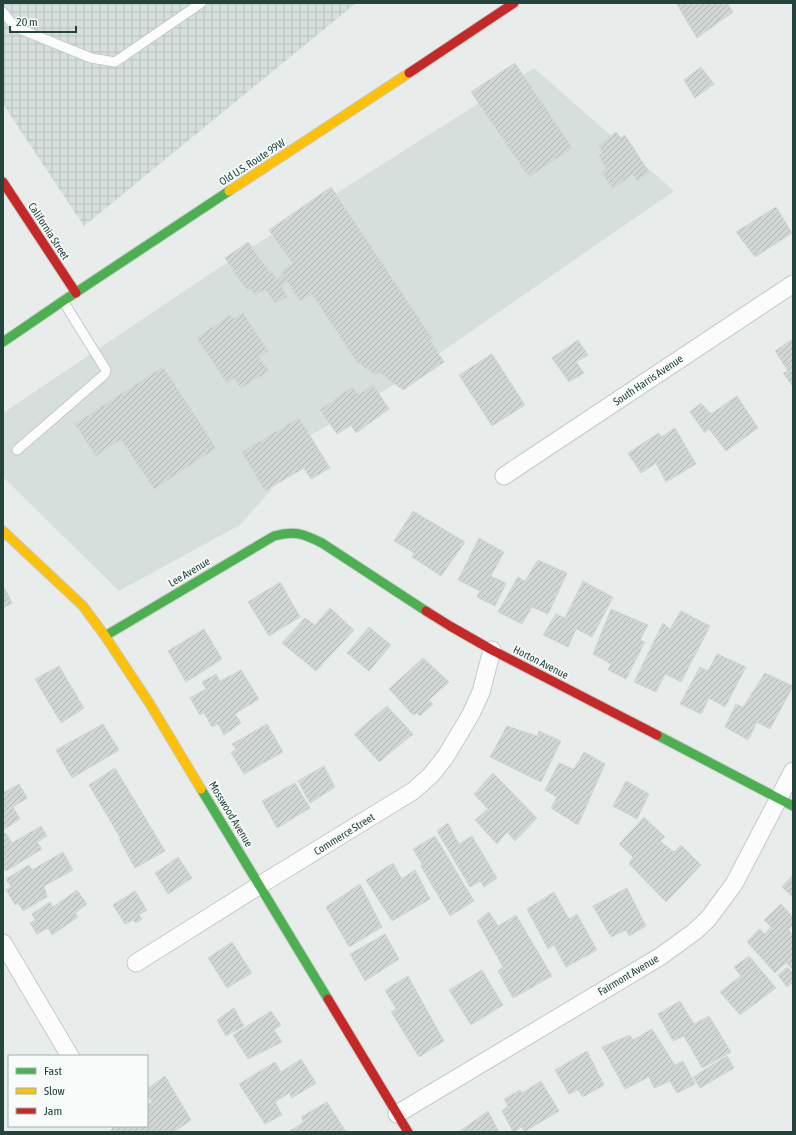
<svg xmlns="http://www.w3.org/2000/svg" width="796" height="1135" font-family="'Asap Condensed',sans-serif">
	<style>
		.built { fill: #d6dfdb }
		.industrial { fill: url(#industrial-grid) }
		.building { fill: url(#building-hatch); stroke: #d0d6d4 }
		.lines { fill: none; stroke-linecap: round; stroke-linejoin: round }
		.lane-casing { stroke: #c5cac8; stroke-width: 11 }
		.street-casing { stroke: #c5cac8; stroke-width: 19 }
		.fast-casing { stroke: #c3cbc8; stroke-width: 11 }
		.slow-casing { stroke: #c3cbc8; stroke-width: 11 }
		.jam-casing { stroke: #c3cbc8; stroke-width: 11 }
		.lane { stroke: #fcfcfc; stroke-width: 9 }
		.street { stroke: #fcfcfc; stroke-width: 17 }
		.fast { stroke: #4caf50; stroke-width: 9 }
		.slow { stroke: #ffc107; stroke-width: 9 }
		.jam { stroke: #c62828; stroke-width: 9 }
		.labels { text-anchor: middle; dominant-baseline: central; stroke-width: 3.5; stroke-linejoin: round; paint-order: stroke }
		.street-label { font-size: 11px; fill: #23433d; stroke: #f7fbf9 }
	</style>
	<defs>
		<pattern id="industrial-grid" width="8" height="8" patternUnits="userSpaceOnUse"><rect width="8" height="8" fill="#d6dfdb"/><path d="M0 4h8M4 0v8" fill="none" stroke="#b7c1bd"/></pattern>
		<pattern id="building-hatch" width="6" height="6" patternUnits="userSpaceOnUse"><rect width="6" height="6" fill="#cfd6d4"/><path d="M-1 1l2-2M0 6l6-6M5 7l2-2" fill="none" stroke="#b1b9b7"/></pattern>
	</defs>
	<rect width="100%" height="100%" fill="#e8edeb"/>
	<path class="built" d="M534 68 674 191 392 386 259 467 273 488 240 525 119 591 3 477V413L214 271Z"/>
	<path class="industrial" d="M3 3H356L84 226 3 104Z"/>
	<g class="building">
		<path d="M676 3H727L733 12 697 38Z"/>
		<path d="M515 63 572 148 529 177 471 92Z"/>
		<path d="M701 67 714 84 695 98 684 80Z"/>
		<path d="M616 132 621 138 625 135 649 172 637 181 633 174 613 189 602 172 606 168 599 156 603 153 598 146Z"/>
		<path d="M331 187 433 340 431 342 444 362 403 390 379 372 375 374 357 362 312 294 300 301 287 281 281 285 287 297 275 303 265 289 255 295 251 289 248 292 225 258 248 242 270 273 272 272 277 280 283 275 281 272 293 264 269 230Z"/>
		<path d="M776 207 792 233 755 257 736 232Z"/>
		<path d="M243 313 268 351 259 357 269 371 241 388 234 378 227 383 197 338 230 315 233 319Z"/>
		<path d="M793 339V387L783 373 788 371 775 351Z"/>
		<path d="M578 340 588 355 576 362 584 373 569 382 552 358Z"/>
		<path d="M492 354 525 405 492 426 459 375Z"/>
		<path d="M163 367 216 448 154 489 121 439 96 456 75 424Z"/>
		<path d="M373 385 389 409 356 433 351 425 337 434 320 410 352 387 359 395Z"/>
		<path d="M737 396 758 428 726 451 709 429 705 433 690 412 701 403 711 414Z"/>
		<path d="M299 418 330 468 311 479 304 468 265 491 242 452Z"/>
		<path d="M675 428 696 464 666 482 656 463 641 473 628 453 659 433 661 437Z"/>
		<path d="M413 511 465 542 441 576 412 557 414 553 394 541Z"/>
		<path d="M479 538 504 552 491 576 506 583 495 606 477 597 480 591 458 580Z"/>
		<path d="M538 560 567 573 548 614 532 607 522 624 498 612 518 577 525 581Z"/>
		<path d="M583 581 613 597 592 637 576 629 568 647 543 635 556 614 565 618Z"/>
		<path d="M280 582 300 617 269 636 248 602Z"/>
		<path d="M5 589 12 603 3 608V591Z"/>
		<path d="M330 608 354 630 316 671 282 643 305 618 315 625Z"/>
		<path d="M611 609 648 625 640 640 645 642 626 679 608 670 611 664 593 654Z"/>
		<path d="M681 611 710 626 681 682 665 674 656 692 634 682 663 623 670 629Z"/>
		<path d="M369 627 391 645 369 671 347 653Z"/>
		<path d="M204 629 222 659 186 682 168 651Z"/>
		<path d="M717 654 746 667 725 707 709 698 701 714 680 704 700 667 708 671Z"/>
		<path d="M423 658 449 682 429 700 433 704 420 716 417 713 413 715 389 689Z"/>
		<path d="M59 666 84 708 61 723 35 679Z"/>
		<path d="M241 670 259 699 235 714 241 723 224 735 218 724 212 727 204 713 200 715 190 698 206 689 202 682 216 674 220 681Z"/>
		<path d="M765 673 793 686 770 729 757 722 748 740 725 727 736 704 743 707Z"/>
		<path d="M387 706 413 734 379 762 354 734Z"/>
		<path d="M103 724 119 750 72 778 56 750Z"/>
		<path d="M267 724 283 752 244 774 231 753 236 749 232 744Z"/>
		<path d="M507 726 537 736 539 731 561 741 541 782 490 757Z"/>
		<path d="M584 752 605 764 578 825 551 808 557 797 545 790 559 763 574 769Z"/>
		<path d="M324 766 335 787 310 803 298 781Z"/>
		<path d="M115 768 165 851 135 868 119 839H121L89 785Z"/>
		<path d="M493 773 537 818 515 841 507 832 497 844 475 820 488 809 474 794Z"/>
		<path d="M626 781 649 794 637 819 613 806Z"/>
		<path d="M295 783 310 808 277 828 262 801Z"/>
		<path d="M19 784 27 798 13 807 20 819 3 830V793Z"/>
		<path d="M644 817 665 837 660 841 674 852 681 845 701 865 666 902 629 864 633 857 619 844Z"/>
		<path d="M448 823 459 844 472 836 497 878 484 887 480 881 470 887 437 831Z"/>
		<path d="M41 826 47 836 37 842 42 849 6 871 3 866V835L6 833 12 843Z"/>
		<path d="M435 836 474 901 450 916 421 866 422 864 413 849Z"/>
		<path d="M63 852 73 870 44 886 47 897 23 911 18 903 15 905 6 890 11 887 6 879 29 865 32 870Z"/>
		<path d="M178 857 192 878 168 894 155 873Z"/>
		<path d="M393 863 402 879 415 870 430 899 392 921 366 880Z"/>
		<path d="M793 875V897L782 887Z"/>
		<path d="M360 884 382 927 349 947 326 907Z"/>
		<path d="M627 888 646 926 629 936 626 930 611 937 593 906Z"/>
		<path d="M77 890 87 904 75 913 78 917 52 935 48 928 37 934 30 923 35 920 32 914 50 902 53 907Z"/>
		<path d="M135 891 147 910 139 915 142 919 136 923 133 920 125 924 113 905Z"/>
		<path d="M554 892 569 919 577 914 597 950 566 967 554 945 548 949 527 909Z"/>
		<path d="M781 904 793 917V924L789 929 791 934 793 933V968L792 969 786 963 775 973 747 942 759 929 765 934 771 927 764 920Z"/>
		<path d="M489 912 498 926 516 915 552 976 513 998 498 971 503 967 477 921Z"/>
		<path d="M385 934 399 959 365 981 350 954Z"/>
		<path d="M232 942 252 973 227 988 208 958Z"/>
		<path d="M749 956 776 988 740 1015 720 992 741 976 734 967Z"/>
		<path d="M787 967 793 973V982L787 987 778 975Z"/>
		<path d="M482 970 503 1005 471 1025 449 990Z"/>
		<path d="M408 976 444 1041 419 1057 391 1012 396 1009 385 990Z"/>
		<path d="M680 1001 694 1024 709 1016 731 1052 702 1068 684 1036 673 1041 658 1014Z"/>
		<path d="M234 1008 244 1026 226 1036 217 1020Z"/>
		<path d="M271 1011 281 1025 274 1030 282 1042 248 1059 233 1035Z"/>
		<path d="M652 1029 675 1065 683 1061 695 1084 677 1093 670 1081 654 1088 649 1077 625 1089 602 1047 630 1035 633 1040Z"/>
		<path d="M587 1051 604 1085 583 1097 578 1090 569 1094 555 1070Z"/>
		<path d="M727 1056 734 1068 700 1088 693 1077Z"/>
		<path d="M301 1059 316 1083 292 1098 289 1093 275 1102 282 1115 265 1124 239 1084 275 1062 281 1072Z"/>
		<path d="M165 1076 191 1120 174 1132H112L111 1130 115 1126H147V1105L152 1102 147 1095V1089Z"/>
		<path d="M541 1081 559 1111 524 1132 522 1127 513 1132 502 1111 508 1106 504 1099 520 1090 522 1093Z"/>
		<path d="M327 1102 346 1132H288L304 1122 301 1117Z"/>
		<path d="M488 1111 499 1132H461L460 1131Z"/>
	</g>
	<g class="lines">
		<g class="lane-casing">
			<g id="lane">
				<path d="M3 12 15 27 91 58 115 62 201 3"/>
				<path d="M17 450 105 374 106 370 101 362 63 301"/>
			</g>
		</g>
		<g class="street-casing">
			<g id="street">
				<path d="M504 476 543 450 793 284"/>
				<path d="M3 943 70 1056"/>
				<path d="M136 963 260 885 413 791 431 775 446 756 471 714 481 692 492 650"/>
				<path d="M397 1114 661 956 694 932 708 919 734 884 793 771"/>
			</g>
		</g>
		<g class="fast-casing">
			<g id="fast">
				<path d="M3 342 63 301 229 191"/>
				<path d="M105 636 274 536C294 530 304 534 322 543L426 611"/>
				<path d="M657 735 793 806"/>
				<path d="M201 789 328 999"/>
			</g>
		</g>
		<g class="slow-casing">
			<g id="slow">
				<path d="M229 191 409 73"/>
				<path d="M3 531 83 606 105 636 150 704 201 789"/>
			</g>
		</g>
		<g class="jam-casing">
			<g id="jam">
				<path d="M409 73 514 3"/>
				<path d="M3 182 76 293"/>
				<path d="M426 611 450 626 492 650 657 735"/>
				<path d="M328 999 408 1132"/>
			</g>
		</g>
		<use href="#lane" class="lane"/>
		<use href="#street" class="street"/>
		<use href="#fast" class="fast"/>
		<use href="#slow" class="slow"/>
		<use href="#jam" class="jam"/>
	</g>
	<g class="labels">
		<g class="street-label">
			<text transform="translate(252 162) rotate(-33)">Old U.S. Route 99W</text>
			<text transform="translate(49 231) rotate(57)">California Street</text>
			<text transform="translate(648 380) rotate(-34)">South Harris Avenue</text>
			<text transform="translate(189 572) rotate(-31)">Lee Avenue</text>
			<text transform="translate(541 662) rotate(27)">Horton Avenue</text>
			<text transform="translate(231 814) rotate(59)">Mosswood Avenue</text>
			<text transform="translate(344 834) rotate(-32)">Commerce Street</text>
			<text transform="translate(628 975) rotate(-31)">Fairmont Avenue</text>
		</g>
	</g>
	<rect width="796" height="1135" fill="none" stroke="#23433d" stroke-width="8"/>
	<rect x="8" y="1055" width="140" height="72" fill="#f7fbf9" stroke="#a2b1ae"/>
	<rect x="16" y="1068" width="20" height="6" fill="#4caf50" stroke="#a2b1ae"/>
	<text x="44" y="1075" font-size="12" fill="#23433d">Fast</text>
	<rect x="16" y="1088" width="20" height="6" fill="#ffc107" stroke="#a2b1ae"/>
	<text x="44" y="1095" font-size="12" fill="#23433d">Slow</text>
	<rect x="16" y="1108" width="20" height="6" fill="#c62828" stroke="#a2b1ae"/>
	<text x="44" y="1115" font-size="12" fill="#23433d">Jam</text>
	<path d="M10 26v6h66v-6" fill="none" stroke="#23433d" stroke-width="2"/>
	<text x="16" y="26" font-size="12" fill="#23433d" stroke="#f7fbf9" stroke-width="3" paint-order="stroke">20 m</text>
</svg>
